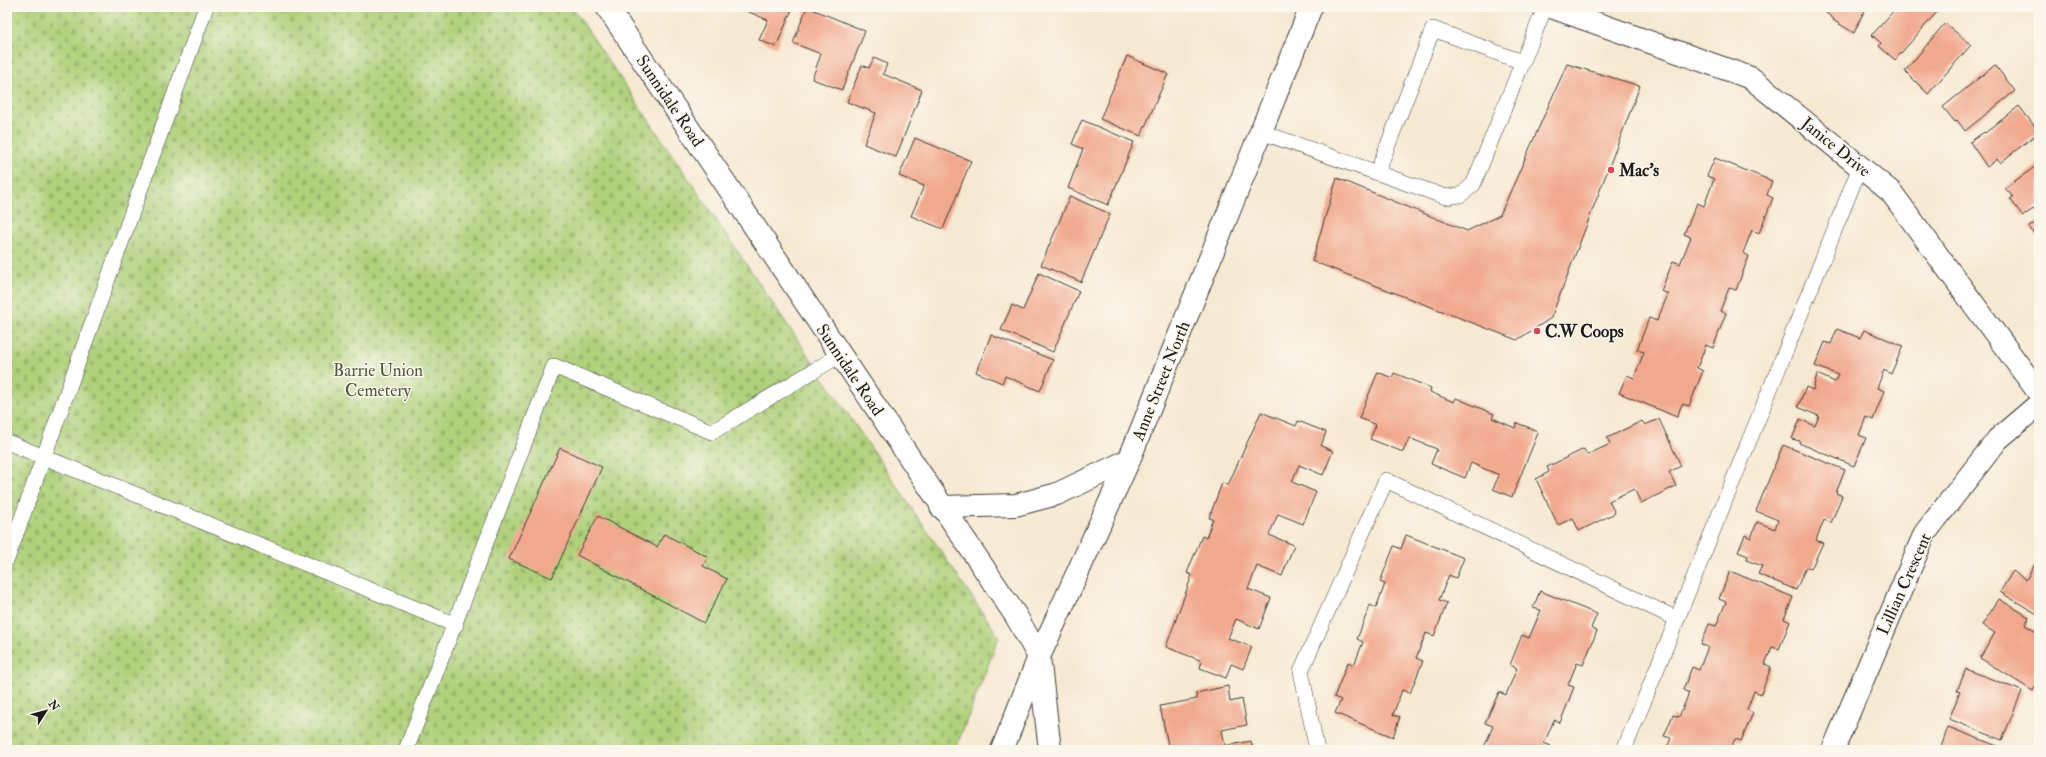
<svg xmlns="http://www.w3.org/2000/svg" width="2046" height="757" font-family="'IM FELL Double Pica',serif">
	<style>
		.cemetery { fill: url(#cemetery-stones); stroke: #65764b }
		.building { fill: #f1a98d }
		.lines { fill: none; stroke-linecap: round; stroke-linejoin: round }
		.service-casing { stroke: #3d3b37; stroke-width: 16 }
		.minor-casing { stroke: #3d3b37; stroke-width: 24 }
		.tertiary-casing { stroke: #3d3b37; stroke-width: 24 }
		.secondary-casing { stroke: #3d3b37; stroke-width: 24 }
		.service { stroke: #fff; stroke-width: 15 }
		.minor { stroke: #fff; stroke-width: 22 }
		.tertiary { stroke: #fff; stroke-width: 22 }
		.secondary { stroke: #fff; stroke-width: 22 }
		.poi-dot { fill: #d1495b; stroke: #fbf7ec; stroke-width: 1.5 }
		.labels { text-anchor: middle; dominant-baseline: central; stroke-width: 3; stroke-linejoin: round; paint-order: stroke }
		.street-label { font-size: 17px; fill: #1c1c1c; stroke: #fbf7ec }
		.poi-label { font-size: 17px; font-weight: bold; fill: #1c1c1c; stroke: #fbf7ec; text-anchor: start }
		.park-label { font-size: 17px; fill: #4f5b3d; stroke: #fbf7ec }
	</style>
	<defs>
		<pattern id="cemetery-stones" width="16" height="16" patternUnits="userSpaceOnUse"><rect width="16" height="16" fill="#aed17a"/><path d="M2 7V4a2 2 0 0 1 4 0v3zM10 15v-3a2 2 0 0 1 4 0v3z" fill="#95b369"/></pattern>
	</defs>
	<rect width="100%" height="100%" fill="#fbf7ec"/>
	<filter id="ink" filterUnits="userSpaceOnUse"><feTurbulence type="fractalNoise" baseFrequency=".025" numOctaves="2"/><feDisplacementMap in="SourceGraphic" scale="8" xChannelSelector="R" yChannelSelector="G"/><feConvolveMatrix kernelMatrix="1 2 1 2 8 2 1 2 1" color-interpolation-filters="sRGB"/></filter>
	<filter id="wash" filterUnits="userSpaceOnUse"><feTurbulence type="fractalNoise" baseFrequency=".012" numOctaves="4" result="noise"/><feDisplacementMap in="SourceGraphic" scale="16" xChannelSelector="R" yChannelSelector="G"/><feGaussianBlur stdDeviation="0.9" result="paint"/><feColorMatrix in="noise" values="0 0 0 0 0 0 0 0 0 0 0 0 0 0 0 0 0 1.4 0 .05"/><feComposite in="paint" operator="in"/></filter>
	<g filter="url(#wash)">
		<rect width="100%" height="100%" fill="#f6e9d2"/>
		<path class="cemetery" d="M7 7H572L999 637 955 750H7Z"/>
		<g id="blocks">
			<g class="building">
				<path d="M737 7H793L776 47 759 40 768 20Z"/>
				<path d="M807 7 865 31 842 90 812 79 821 54 793 43Z"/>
				<path d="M1830 7H1866L1854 33 1833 20 1834 19 1826 13Z"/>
				<path d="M1897 7H1932L1937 12 1895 60 1879 46 1881 43 1872 35Z"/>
				<path d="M1945 23 1971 45 1928 94 1905 71Z"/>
				<path d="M1127 56 1168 74 1141 136 1100 119Z"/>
				<path d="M874 58 887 64 883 74 922 90 896 157 864 144 876 113 847 102 862 65 869 68Z"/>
				<path d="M1567 64 1640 86 1551 318 1517 340 1312 261 1337 178 1467 231 1500 215Z"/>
				<path d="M1995 65 2015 91 1965 131 1957 120 1955 122 1943 107Z"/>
				<path d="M2019 106 2039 132 2000 163 1997 159 1987 167 1970 142 1984 132 1985 133Z"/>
				<path d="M1082 120 1134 142 1108 205 1068 188 1083 149 1072 144Z"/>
				<path d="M915 138 971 161 943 229 911 216 924 186 899 176Z"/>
				<path d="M1715 158 1772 181 1767 195 1773 198 1759 233 1752 230 1743 253 1749 256 1736 290 1729 288 1720 311 1726 313 1713 348 1706 345 1697 368 1703 371 1689 406 1682 404 1677 417 1619 393 1627 375 1634 378 1644 352 1637 350 1649 318 1657 321 1668 294 1661 291 1673 261 1680 264 1691 237 1684 234 1697 203 1704 206 1714 179 1707 176Z"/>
				<path d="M2039 164V205L2023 216 2010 199 2013 197 2005 188Z"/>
				<path d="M1070 196 1110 214 1081 282 1041 265Z"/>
				<path d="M2039 220V240L2029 227Z"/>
				<path d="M1039 273 1079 291 1053 352 1001 330 1012 305 1023 310Z"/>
				<path d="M1837 329 1860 338 1864 330 1903 346 1891 374 1884 370 1877 388 1884 391 1873 420 1866 417 1859 435 1866 438 1854 466 1799 443 1800 441 1792 439 1800 419 1815 426 1819 416 1798 407 1806 387 1813 390 1817 374 1835 382 1838 375 1815 366 1825 342 1831 344Z"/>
				<path d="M991 335 1053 360 1040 391 1005 376 1002 383 976 372Z"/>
				<path d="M1378 372 1392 378 1394 373 1431 388 1430 392 1454 402 1456 398 1494 414 1492 418 1515 428 1517 423 1535 430 1538 433 1512 497 1493 489 1499 475 1471 463 1465 478 1431 464 1437 449 1409 438 1403 452 1370 439 1376 425 1359 418Z"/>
				<path d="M1261 412 1296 426 1298 421 1326 432 1321 446 1333 451 1323 475 1299 465 1292 482 1316 492 1303 524 1278 514 1269 535 1294 545 1282 576 1257 566 1248 589 1271 598 1259 629 1236 619 1228 638 1252 647 1243 669 1231 664 1226 678 1200 668 1202 661 1166 647 1192 575 1187 573 1202 536 1206 538 1213 519 1209 518 1222 483 1228 485Z"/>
				<path d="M1659 419 1681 466 1669 472 1676 486 1641 503 1634 489 1609 501 1615 513 1579 531 1573 518 1558 525 1536 479 1549 472 1547 467 1584 449 1587 455 1610 444 1607 438 1642 421 1645 425Z"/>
				<path d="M1783 445 1845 470 1836 493 1842 496 1831 523 1824 520 1816 540 1823 543 1811 569 1806 567 1796 590 1758 574 1762 566 1746 560 1748 556 1738 552 1745 535 1751 538 1757 522 1775 529 1778 520 1756 511Z"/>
				<path d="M560 448 602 467 552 578 509 559Z"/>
				<path d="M598 516 657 547 664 534 708 557 703 566 727 579 704 623 577 555Z"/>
				<path d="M1406 535 1464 558 1456 578 1449 575 1439 600 1447 603 1434 636 1426 633 1416 658 1423 661 1410 693 1402 690 1393 715 1400 717 1393 737 1335 713 1341 700 1334 697 1348 662 1354 665 1363 642 1357 639 1370 605 1376 608 1385 584 1380 582 1394 546 1401 549Z"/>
				<path d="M2039 557V615L2000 592 2013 571 2026 580Z"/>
				<path d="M1730 571 1793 597 1784 619 1790 622 1779 649 1772 647 1765 664 1771 667 1761 694 1754 691 1747 710 1753 713 1741 741 1735 739 1730 750H1666L1671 738 1664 736 1673 715 1679 717 1689 693 1683 690 1692 667 1699 670 1708 647 1701 644 1709 624 1716 626 1726 602 1719 599Z"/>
				<path d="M1540 591 1597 614 1591 628 1597 631 1583 665 1577 663 1568 685 1574 687 1560 723 1554 720 1544 743 1551 746 1549 750H1483L1493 726 1485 723 1499 692 1506 695 1517 668 1510 665 1522 635 1529 638 1541 610 1533 608Z"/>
				<path d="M1999 599 2029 617 2025 625 2039 634V681L2033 691 1980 658 1995 633 1982 625Z"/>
				<path d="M1966 669 2022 691 2002 740 1949 719 1960 692 1957 691Z"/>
				<path d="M1228 686 1230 702 1242 699 1247 725 1222 730 1225 746 1251 741 1253 750H1169L1160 706 1197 699 1196 693Z"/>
				<path d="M1948 727 2000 747 1999 750H1940Z"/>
			</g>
		</g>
	</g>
	<g filter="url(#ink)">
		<use href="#blocks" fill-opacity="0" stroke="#3d3b37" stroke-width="1"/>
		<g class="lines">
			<g class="service-casing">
				<g id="service">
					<path d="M1261 132 1446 197 1460 195 1473 185 1545 7"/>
					<path d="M1377 173 1433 29 1522 62"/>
					<path d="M7 442 456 625"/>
					<path d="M7 559 206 7"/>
					<path d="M406 750 554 366 712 432 840 355"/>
					<path d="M1317 750 1301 671 1386 480 1677 619"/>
					<path d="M1624 750 1860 167"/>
				</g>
			</g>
			<g class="minor-casing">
				<g id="minor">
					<path d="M1551 7 1751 78 1891 192 2039 393"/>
					<path d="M1833 750 1925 533 1998 439 2039 404"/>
				</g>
			</g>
			<g class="tertiary-casing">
				<path id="tertiary" d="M1002 750 1039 657 1129 460 1311 7"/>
			</g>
			<g class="secondary-casing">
				<g id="secondary">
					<path d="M607 7 1016 616 1039 657 1050 750"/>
					<path d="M941 507 1016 505 1057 494 1129 460"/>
				</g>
			</g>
			<use href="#service" class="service"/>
			<use href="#minor" class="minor"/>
			<use href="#tertiary" class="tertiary"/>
			<use href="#secondary" class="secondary"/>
		</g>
	</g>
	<g class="poi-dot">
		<circle cx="1611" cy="170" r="4"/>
		<circle cx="1537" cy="331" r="4"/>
	</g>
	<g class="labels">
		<g class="street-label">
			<text transform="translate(670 101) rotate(56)">Sunnidale Road</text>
			<text transform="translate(1836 147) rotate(39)">Janice Drive</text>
			<text transform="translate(850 370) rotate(56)">Sunnidale Road</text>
			<text transform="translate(1161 381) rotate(-68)">Anne Street North</text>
			<text transform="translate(1904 584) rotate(-66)">Lillian Crescent</text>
		</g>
		<g class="poi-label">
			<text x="1619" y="170">Mac's</text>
			<text x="1545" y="331">C.W Coops</text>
		</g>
		<g class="park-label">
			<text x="378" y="370">Barrie Union<tspan x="378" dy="20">Cemetery</tspan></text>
		</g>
	</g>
	<rect width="2046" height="757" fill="none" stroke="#fbf7ec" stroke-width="24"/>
	<g transform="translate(46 711) rotate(54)" stroke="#fbf7ec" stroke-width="3" paint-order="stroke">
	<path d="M0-3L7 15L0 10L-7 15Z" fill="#1c1c1c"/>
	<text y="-6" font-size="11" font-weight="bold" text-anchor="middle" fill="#1c1c1c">N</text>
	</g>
</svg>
